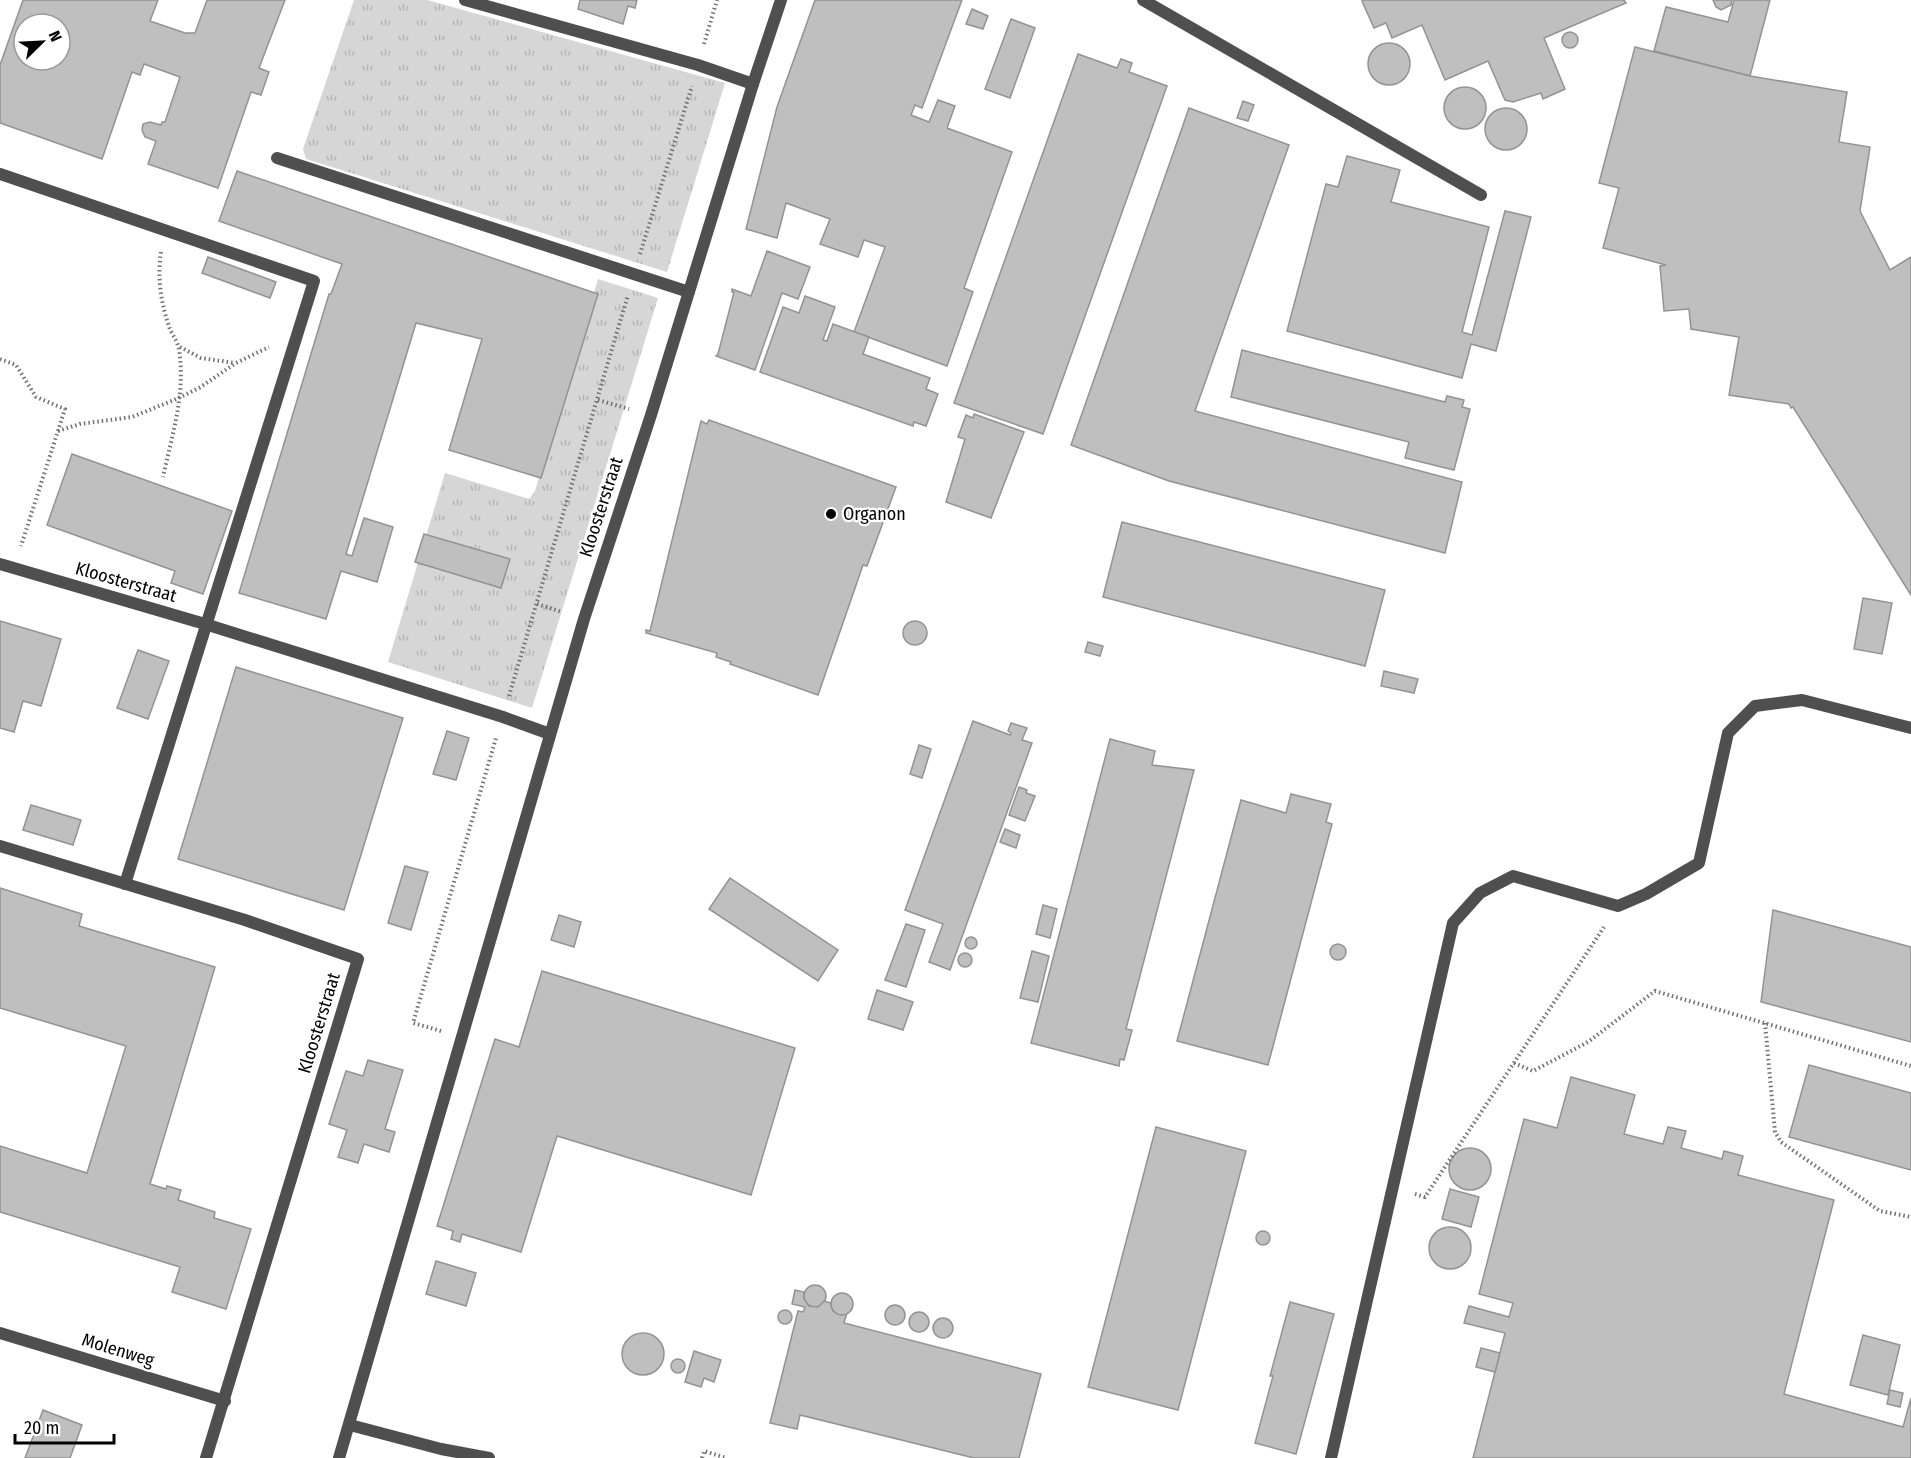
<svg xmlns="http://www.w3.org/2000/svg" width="1911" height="1458" font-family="'Fira Sans Condensed',sans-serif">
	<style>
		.grass { fill: url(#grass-tufts) }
		.building { fill: #bfbfbf; stroke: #939393; stroke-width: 1.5; fill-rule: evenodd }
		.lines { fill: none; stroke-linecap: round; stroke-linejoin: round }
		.path { stroke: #717171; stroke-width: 4; stroke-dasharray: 1.5 3; stroke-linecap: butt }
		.lane { stroke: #4f4f4f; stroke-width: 12 }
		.poi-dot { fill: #000; stroke: #fff; stroke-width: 2 }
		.labels { text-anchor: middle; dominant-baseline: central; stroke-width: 4.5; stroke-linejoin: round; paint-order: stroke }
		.street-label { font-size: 18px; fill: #000; stroke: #fff }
		.poi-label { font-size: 18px; fill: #000; stroke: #fff; text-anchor: start }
	</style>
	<defs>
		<pattern id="grass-tufts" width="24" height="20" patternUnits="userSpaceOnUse" patternTransform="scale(1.5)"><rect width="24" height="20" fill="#d6d6d6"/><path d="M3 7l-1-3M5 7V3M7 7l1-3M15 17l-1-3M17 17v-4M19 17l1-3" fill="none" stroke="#b6b6b6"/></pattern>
	</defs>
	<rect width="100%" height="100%" fill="#fff"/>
	<g class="grass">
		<path d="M354 0H427L725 83 667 272 306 159 303 149Z"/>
		<path d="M598 279 658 298 532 708 388 662 445 473 529 499 535 491Z"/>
	</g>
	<g class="building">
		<path d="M23 0H158L150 21 185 33H195L207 0H285L259 68 269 72 261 95 251 92 218 188 148 164 156 141 145 137 142 130 143 124 150 122 161 125 162 122H165L180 77 144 64 140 75 132 72 102 159 0 123V65ZM24 24H60V60H24Z"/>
		<path d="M580 0H637L635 8 628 6 623 24 578 9Z"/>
		<path d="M815 0H962L922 108 915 105 911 115 929 122 938 100 955 106 947 128 1012 152 964 288 973 292 947 366 854 332 885 247 864 240 858 257 820 244 830 219 786 203 777 238 746 229 777 107Z"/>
		<path d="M1364 0H1624L1626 3 1544 38 1565 89 1543 99 1541 93 1513 102 1505 100 1488 61 1445 80 1422 25 1392 38 1386 23 1374 28 1362 1Z"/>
		<path d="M1713 0H1732L1731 5 1721 10 1716 7Z"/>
		<path d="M1734 0H1770L1750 76 1654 51 1666 7 1728 22Z"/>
		<path d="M972 9 988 16 983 29 966 24Z"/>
		<path d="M1011 19 1035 28 1010 98 985 89Z"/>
		<circle cx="1570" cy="40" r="8"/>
		<circle cx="1389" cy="64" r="21"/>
		<path d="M1635 47 1750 76 1847 92 1839 142 1870 147 1860 211 1890 270 1911 257V595L1793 407 1791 408 1789 404 1729 395 1739 337 1691 329 1689 309 1664 311 1660 266 1666 265 1603 248 1619 188 1599 183Z"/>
		<path d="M1078 54 1117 68 1121 59 1132 63 1129 72 1167 86 1043 434 954 403Z"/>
		<circle cx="1465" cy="108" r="21"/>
		<path d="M1243 101 1254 105 1248 121 1237 118Z"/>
		<circle cx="1506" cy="129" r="21"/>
		<path d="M1189 108 1289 145 1195 411 1462 482 1445 553 1169 481 1071 445Z"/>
		<path d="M1347 156 1400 170 1391 202 1489 227 1462 332 1472 335 1505 211 1531 217 1496 351 1471 344 1462 378 1287 331 1326 184 1338 187Z"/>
		<path d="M237 171 598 294 541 478 449 450 482 339 416 323 346 554 352 556 364 518 393 527 377 582 341 571 326 619 239 593 329 294H331L342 264 219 221Z"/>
		<path d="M767 251 810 267 798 299 782 293 755 370 716 356 718 354 734 292H732V289L751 296Z"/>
		<path d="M208 257 276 282 270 298 202 273Z"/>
		<path d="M805 296 835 307 823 340 827 341 833 324 855 332 869 337 863 354 930 378 926 389 938 394 926 426 914 422 913 426 760 372 783 307 799 313Z"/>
		<path d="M1242 350 1445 402 1447 396 1464 400 1462 407 1470 409 1454 470 1405 458 1409 442 1231 397Z"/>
		<path d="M974 414 1024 432 991 518 946 502 965 439 958 437 966 415 973 418Z"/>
		<path d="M709 420 896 487 867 566 863 565 818 695 730 664 731 662 716 657 717 653 646 633V630L650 631 701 421 707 424Z"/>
		<path d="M72 454 232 511 203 594 171 583 175 571 47 525Z"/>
		<path d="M1122 522 1385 590 1365 666 1103 597Z"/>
		<path d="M424 534 510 559 501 588 415 562Z"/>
		<path d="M1863 598 1892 603 1882 654 1854 649Z"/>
		<path d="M0 621 61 639 41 706 23 701 14 732 0 728Z"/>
		<circle cx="915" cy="633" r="12"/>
		<path d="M1088 642 1103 646 1100 656 1085 652Z"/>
		<path d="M138 650 169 661 148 719 117 708Z"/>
		<path d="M236 667 403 718 344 910 178 859Z"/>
		<path d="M1384 671 1418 679 1414 693 1381 686Z"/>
		<path d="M973 721 1010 735 1011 733 1008 731 1011 723 1027 728 1022 740 1032 743 950 970 929 962 943 924 905 910Z"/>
		<path d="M447 731 469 738 456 780 433 774Z"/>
		<path d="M1110 739 1155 751 1152 765 1194 770 1126 1029 1132 1030 1124 1060 1120 1059 1119 1066 1031 1043Z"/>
		<path d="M919 745 931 749 922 778 910 774Z"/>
		<path d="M1019 787 1027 790 1026 793 1035 796 1025 821 1009 815Z"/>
		<path d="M1291 794 1331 804 1326 822 1332 824 1268 1065 1177 1041 1241 800 1286 813Z"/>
		<path d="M31 805 81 820 73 845 23 830Z"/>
		<path d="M1005 829 1020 835 1016 848 1000 842Z"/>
		<path d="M405 866 428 872 411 930 388 923Z"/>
		<path d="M730 878 838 950 818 981 709 909Z"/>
		<path d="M0 888 82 914 79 926 215 967 150 1184 166 1189 167 1186 181 1190 178 1200 215 1212 214 1218 251 1229 226 1309 172 1292 180 1267 0 1212V1146L87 1173 126 1046 0 1008Z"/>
		<path d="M1043 905 1057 909 1050 938 1036 934Z"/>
		<path d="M1773 910 1911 947V1042L1761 1002Z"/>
		<path d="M559 915 581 922 574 947 551 940Z"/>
		<path d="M906 924 925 930 906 987 885 980Z"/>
		<circle cx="971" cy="943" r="6"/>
		<circle cx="1338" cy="952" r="8"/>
		<path d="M1032 951 1049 956 1038 1002 1020 998Z"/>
		<circle cx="965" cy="960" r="7"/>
		<path d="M542 971 795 1048 751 1195 557 1136 521 1252 462 1234 460 1242 451 1239 453 1231 437 1226 495 1039 519 1047Z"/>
		<path d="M877 990 913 1002 903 1030 868 1019Z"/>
		<path d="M368 1060 403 1070 385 1129 395 1132 389 1152 364 1144 358 1163 338 1157 347 1130 329 1124 346 1071 363 1076Z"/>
		<path d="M1809 1065 1911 1093V1170L1789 1137Z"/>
		<path d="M1571 1077 1635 1095 1624 1134 1663 1144 1668 1127 1686 1131 1681 1148 1722 1159 1724 1151 1743 1156 1738 1175 1834 1200 1784 1394 1903 1427 1911 1398V1458H1473L1505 1333 1464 1323 1469 1306 1509 1317 1513 1303 1479 1294 1524 1119 1557 1128Z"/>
		<path d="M1156 1127 1246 1151 1178 1410 1088 1387Z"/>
		<circle cx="1470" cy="1169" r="21"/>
		<path d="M1450 1189 1479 1197 1471 1227 1442 1219Z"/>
		<circle cx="1450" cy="1248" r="21"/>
		<circle cx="1263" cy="1238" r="7"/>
		<path d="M436 1261 476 1273 466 1306 426 1294Z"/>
		<circle cx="815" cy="1296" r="11"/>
		<path d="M795 1290 804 1292V1299L809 1306 818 1307 824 1301 831 1303 833 1311 837 1313H847L844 1323 1041 1374 1019 1458H974L800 1415 797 1429 770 1423 798 1311 803 1312 805 1307 792 1304Z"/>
		<circle cx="842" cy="1304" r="11"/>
		<path d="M1290 1302 1334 1314 1296 1454 1255 1443 1273 1376H1270Z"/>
		<circle cx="895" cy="1315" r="10"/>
		<circle cx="785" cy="1317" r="7"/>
		<circle cx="919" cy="1322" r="10"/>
		<circle cx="943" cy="1328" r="10"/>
		<circle cx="643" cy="1354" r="21"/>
		<path d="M1863 1335 1900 1345 1888 1395 1850 1385Z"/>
		<path d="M1481 1348 1500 1353 1495 1372 1476 1367Z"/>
		<path d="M694 1351 721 1360 714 1382 704 1378 701 1387 685 1382Z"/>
		<circle cx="678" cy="1366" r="7"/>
		<path d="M1890 1390 1903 1393 1900 1407 1887 1404Z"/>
		<path d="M43 1410 82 1425 70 1458H25Z"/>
	</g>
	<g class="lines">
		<g class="path">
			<path d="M704 44 717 0"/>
			<path d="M161 252C157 277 161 305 170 329 173 336 178 342 179 350 186 393 172 435 163 477"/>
			<path d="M640 254 692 86"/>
			<path d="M180 347 201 358 235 363"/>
			<path d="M0 359 16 365 36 397 65 409 21 546"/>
			<path d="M598 400 629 409"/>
			<path d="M58 431 80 424 132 417 174 400 199 388 236 363 269 347"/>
			<path d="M537 604 562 612"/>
			<path d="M509 696 628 295"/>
			<path d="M1765 1023 1775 1132 1781 1142 1880 1211 1911 1217"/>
			<path d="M441 1031 413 1023 496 738"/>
			<path d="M1514 1063 1533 1071 1588 1042 1655 991 1911 1066"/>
			<path d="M1415 1194 1425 1197 1604 927"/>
			<path d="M702 1458 704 1451 726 1458"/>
		</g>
		<g class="lane">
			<path d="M465 0 698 65 753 84"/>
			<path d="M1143 0 1481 195"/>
			<path d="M277 158 689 292"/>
			<path d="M0 174 314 281 125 884"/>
			<path d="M0 564 205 624 503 717 550 734"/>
			<path d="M0 846 245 920 358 959 206 1458"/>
			<path d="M0 1333 225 1401"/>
			<path d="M350 1425 441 1449 489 1458"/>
			<path d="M339 1458 584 619 651 415 753 84 781 0"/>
			<path d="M1331 1458 1453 923 1480 893 1513 876 1618 906 1646 894 1699 863 1728 733 1755 706 1802 700 1911 728"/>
		</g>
	</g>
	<circle class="poi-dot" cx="831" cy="514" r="6"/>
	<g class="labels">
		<g class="street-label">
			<text transform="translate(601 507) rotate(-72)">Kloosterstraat</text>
			<text transform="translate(126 582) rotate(16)">Kloosterstraat</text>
			<text transform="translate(319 1023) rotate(-73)">Kloosterstraat</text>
			<text transform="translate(118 1350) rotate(17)">Molenweg</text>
		</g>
		<g class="poi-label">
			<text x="843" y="514">Organon</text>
		</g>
	</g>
	<g transform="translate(42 42) rotate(66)"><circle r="28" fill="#ffffff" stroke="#999999" stroke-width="1.5"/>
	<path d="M0-4.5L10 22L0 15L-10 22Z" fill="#000000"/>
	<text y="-9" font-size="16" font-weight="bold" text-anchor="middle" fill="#000000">N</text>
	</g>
	<path d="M15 1434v9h99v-9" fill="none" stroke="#000000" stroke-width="3"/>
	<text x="24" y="1434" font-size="18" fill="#000000" stroke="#ffffff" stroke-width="4.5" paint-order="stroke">20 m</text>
</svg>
